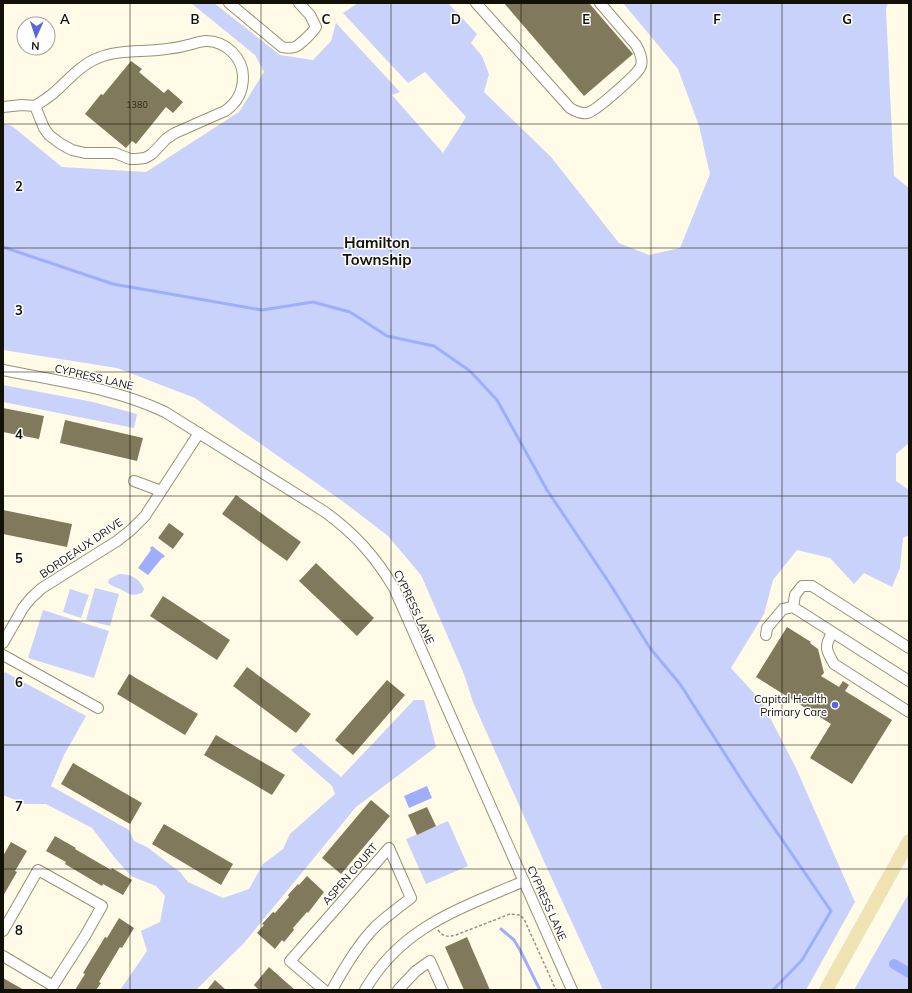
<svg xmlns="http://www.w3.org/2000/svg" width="912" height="993" font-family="Mulish,sans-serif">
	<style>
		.green { fill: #c9d2fa }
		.water { fill: #9eaefe }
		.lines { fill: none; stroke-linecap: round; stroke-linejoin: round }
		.stream { stroke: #9eaefe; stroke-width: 3 }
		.canal { stroke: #9eaefe; stroke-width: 10 }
		.building { fill: #80795b }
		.minor-casing { stroke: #999273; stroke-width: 12 }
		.major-casing { stroke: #e7e7e6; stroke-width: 14 }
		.path { stroke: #969382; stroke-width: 1.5; stroke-dasharray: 3 2; stroke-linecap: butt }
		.minor { stroke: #fff; stroke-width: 10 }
		.major { stroke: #eee3b1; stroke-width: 13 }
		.grid { fill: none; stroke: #131106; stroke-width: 1; stroke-opacity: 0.55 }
		.poi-dot { fill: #5a66de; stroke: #fff; stroke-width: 1.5 }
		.labels { text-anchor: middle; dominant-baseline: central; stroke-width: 3; stroke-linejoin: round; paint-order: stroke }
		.number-label { font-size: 9px; fill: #2e2b1b }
		.street-label { font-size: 11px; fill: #131106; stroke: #fff }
		.poi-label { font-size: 11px; fill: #131106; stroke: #fff; text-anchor: end }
		.district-label { font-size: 15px; font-weight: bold; fill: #131106; stroke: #fff }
		.grid-label { font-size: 13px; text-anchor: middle; font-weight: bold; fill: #131106; stroke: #fff; stroke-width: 3; stroke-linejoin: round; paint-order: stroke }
	</style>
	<rect width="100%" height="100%" fill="#fffbe6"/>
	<g class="green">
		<path d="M191 3H214L280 55 313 60 331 41 336 23 400 92 392 95 443 153 466 117 425 72 408 83 343 13 358 3H448L477 34 471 43 482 56 489 74 484 92 551 157 619 243 649 255 680 248 710 174 699 126 678 69 623 3H888L886 9 894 176 909 188V443L896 454V481L909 490V535L903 538 900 568 892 587 864 573 854 584 830 558 797 550 773 580 764 614 731 668 762 702 796 768 855 902 806 990H603L547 868 473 702 464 674 421 575 388 536 345 503 195 398 117 368 3 350V124L12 126 62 167 146 172 239 112 264 72 255 55Z"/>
		<path d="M3 385 93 402 137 414 134 428 3 402Z"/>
		<path d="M119 574C131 574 139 578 144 589L142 593C130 597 130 594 120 589 115 587 112 586 108 583L109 579Z"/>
		<path d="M95 588 119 594 110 626 86 620Z"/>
		<path d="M70 589 89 595 81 618 63 612Z"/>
		<path d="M43 610 109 631 94 678 28 658Z"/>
		<path d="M5 672 86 716 64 755 51 786 129 830 134 841 147 847 180 872 188 882 223 898 249 889 263 864 283 849 290 834 335 794 332 786 291 750 301 743 341 777 414 700H424L436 747 356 807 244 943 196 990H120L147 951 141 931 160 922 165 896 156 886 131 876 115 858 92 828 46 804H25L3 795V676Z"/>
		<path d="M448 821 468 866 426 884 406 839Z"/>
		<path d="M909 893V990H854Z"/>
	</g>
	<g class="water">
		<path d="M152 546 165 556 163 558H162L148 575 138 568 151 550 150 548Z"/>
		<path d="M427 786 432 798 409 808 404 796Z"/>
	</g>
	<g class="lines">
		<g class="stream">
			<path d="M3 247 113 284 262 310 313 302 350 312 387 336 434 346 470 371 497 400 547 490 610 584 650 648 680 684 750 793 831 911 802 960 773 990"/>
			<path d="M501 929 514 940 520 950 540 990"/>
		</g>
		<path class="canal" d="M894 964 909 973"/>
	</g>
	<g class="building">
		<path d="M504 3H589L633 54 584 96Z"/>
		<path d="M131 61 142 69 139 72 164 93 168 89 183 102 173 113 166 107 136 144 132 141 126 148 85 114 101 94 103 95Z"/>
		<path d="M3 408 44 416 39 439 3 432Z"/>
		<path d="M65 420 143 438 137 461 60 443Z"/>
		<path d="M236 495 301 542 287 561 222 514Z"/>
		<path d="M3 510 72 524 67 547 3 534Z"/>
		<path d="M169 523 184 534 173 549 158 538Z"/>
		<path d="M316 563 374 618 357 636 299 581Z"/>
		<path d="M163 596 230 640 217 660 150 616Z"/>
		<path d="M787 627 811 642 810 643 818 649 824 673 821 676 839 687 843 681 849 685 845 691 892 720 852 784 810 758 831 724 756 677Z"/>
		<path d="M247 667 311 714 296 733 233 686Z"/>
		<path d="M129 674 198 714 185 735 117 694Z"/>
		<path d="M387 680 405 695 353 755 335 740Z"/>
		<path d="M216 735 285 775 272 795 204 755Z"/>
		<path d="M73 763 142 803 130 824 61 784Z"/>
		<path d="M371 800 390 816 341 874 322 858Z"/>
		<path d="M427 807 436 826 417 835 408 815Z"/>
		<path d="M164 824 233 864 221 885 152 844Z"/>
		<path d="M55 836 76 848 75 849 111 870 112 868 132 880 123 895 103 884 102 886 65 864 66 862 46 851Z"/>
		<path d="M11 842 27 851 15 871 17 872 3 896V856Z"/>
		<path d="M307 876 324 892 308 913 307 912 293 928 294 930 284 942 282 940 275 949 257 933 264 925 262 924 273 912 275 913 289 897 288 895 298 884 299 885Z"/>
		<path d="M119 918 134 928 122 948 120 947 99 982 101 983 96 990H75L85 974 83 973 105 937 107 938Z"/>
		<path d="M467 937 490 990H464L445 947Z"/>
		<path d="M269 967 295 990H259L254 985Z"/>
		<path d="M3 978 24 990H3Z"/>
		<path d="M215 980 226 990H207Z"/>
	</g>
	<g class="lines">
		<g class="minor-casing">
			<g id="minor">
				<path d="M229 3 282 47C286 48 291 48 295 47 300 45 313 32 316 27L310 15 299 3"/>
				<path d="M476 3 570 108C575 111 581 114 587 113 595 112 635 76 640 68 644 61 640 52 636 45L600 3"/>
				<path d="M3 107 22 105 35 106C43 101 51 96 57 90 69 79 82 64 98 58 117 50 138 52 158 50 168 49 178 48 188 45 193 44 200 41 206 41 225 41 243 57 243 77 243 92 237 103 225 111L175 133 166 139 152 154 145 158 136 159H130L115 153H85L72 150 61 144 49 135 44 128 35 106"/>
				<path d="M3 370C57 381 115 388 165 412L325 512C355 534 375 556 394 588L572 990"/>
				<path d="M134 481 161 491"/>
				<path d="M793 607 909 681"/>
				<path d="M832 633C824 647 826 650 834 664L909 712"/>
				<path d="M766 635 767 628 783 609 793 607 795 595 802 586H812L909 648"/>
				<path d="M3 643 23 608 31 598 42 588 117 541 131 530 145 516 199 433"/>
				<path d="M3 655 98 708"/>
				<path d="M3 931 38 870 102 906 85 936 53 986 3 956"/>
				<path d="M324 990 290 961 389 848 411 898C399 907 387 916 376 926 358 944 344 968 332 990"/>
				<path d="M365 990C402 926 460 909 524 881"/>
				<path d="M398 990 416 971 430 961 443 990"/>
			</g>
		</g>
		<g class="major-casing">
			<path id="major" d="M826 990 909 841"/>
		</g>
		<path class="path" d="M438 930C443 937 448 937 456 935L510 914 520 915 524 919 556 990"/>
		<use href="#minor" class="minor"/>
		<use href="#major" class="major"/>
	</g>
	<path class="grid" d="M130 3V990M261 3V990M391 3V990M521 3V990M651 3V990M782 3V990M3 124H909M3 248H909M3 372H909M3 496H909M3 621H909M3 745H909M3 869H909"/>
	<circle class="poi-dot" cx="835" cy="705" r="4"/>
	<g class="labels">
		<g class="number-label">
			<text x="137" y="104">1380</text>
		</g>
		<g class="street-label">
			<text transform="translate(94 377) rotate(13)">CYPRESS LANE</text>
			<text transform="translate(81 548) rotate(-34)">BORDEAUX DRIVE</text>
			<text transform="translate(414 607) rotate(65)">CYPRESS LANE</text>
			<text transform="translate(350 874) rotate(-49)">ASPEN COURT</text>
			<text transform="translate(547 903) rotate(66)">CYPRESS LANE</text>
		</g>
		<g class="poi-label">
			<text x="827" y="699">Capital Health<tspan x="827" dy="13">Primary Care</tspan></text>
		</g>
		<g class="district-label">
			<text x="377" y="242">Hamilton<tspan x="377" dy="17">Township</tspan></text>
		</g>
	</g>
	<g class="grid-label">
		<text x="65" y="24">A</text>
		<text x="195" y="24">B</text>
		<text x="326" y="24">C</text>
		<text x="456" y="24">D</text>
		<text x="586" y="24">E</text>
		<text x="717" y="24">F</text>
		<text x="847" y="24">G</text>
		<text x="19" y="191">2</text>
		<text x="19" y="315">3</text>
		<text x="19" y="439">4</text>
		<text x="19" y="563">5</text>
		<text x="19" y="687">6</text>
		<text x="19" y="811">7</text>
		<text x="19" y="935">8</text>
	</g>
	<rect width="912" height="993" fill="none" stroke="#131106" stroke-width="8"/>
	<g transform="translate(36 36) rotate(183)"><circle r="19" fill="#ffffff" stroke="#a1a09b"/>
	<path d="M0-3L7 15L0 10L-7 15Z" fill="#5a66de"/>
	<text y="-6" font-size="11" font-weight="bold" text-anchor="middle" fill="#131106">N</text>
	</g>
</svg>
